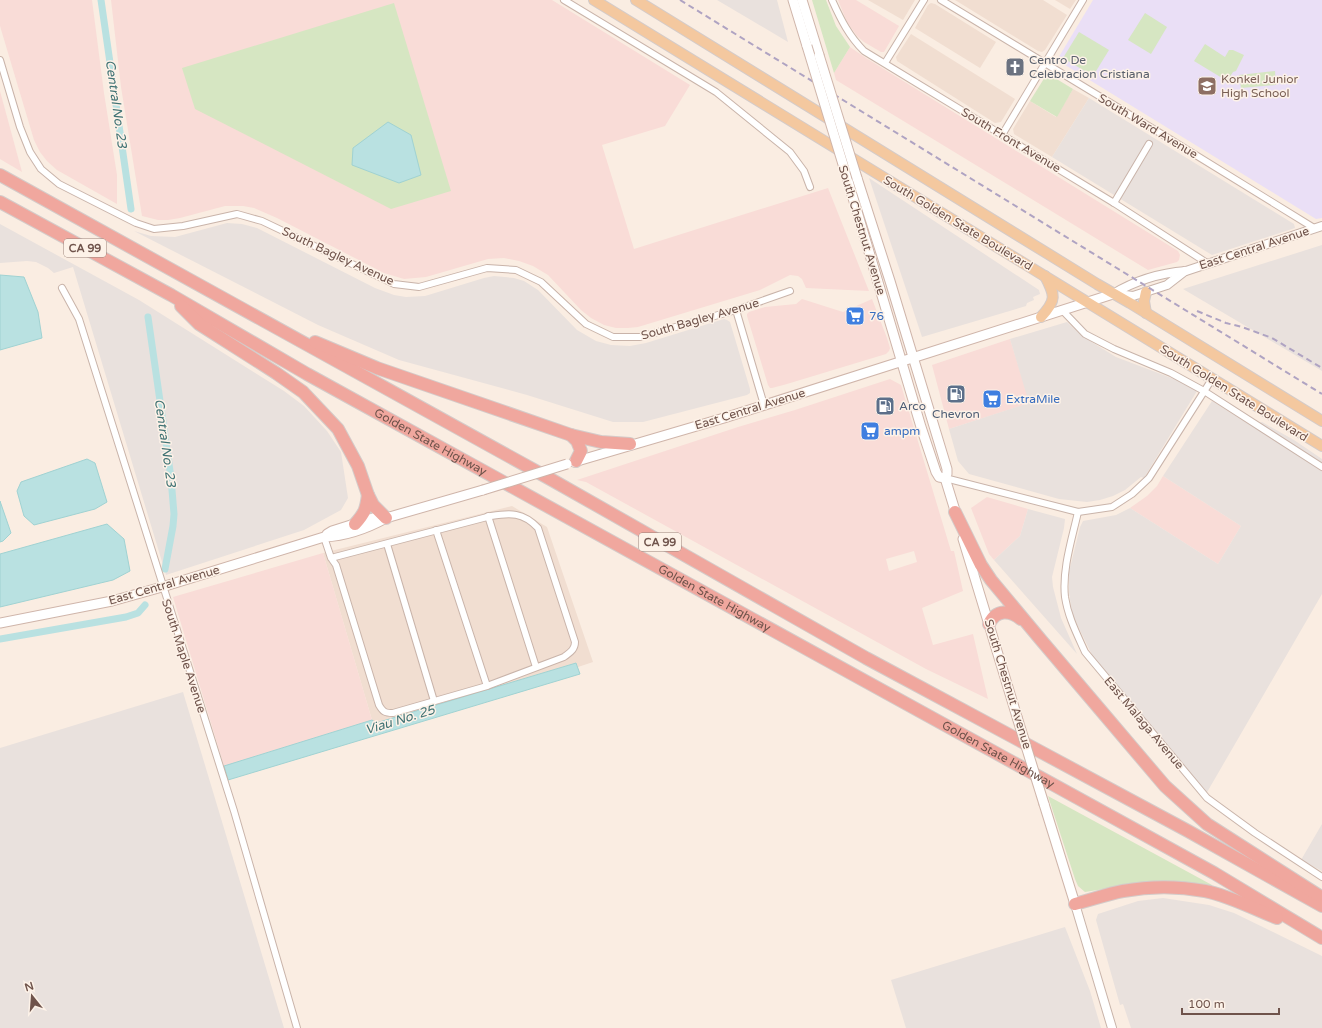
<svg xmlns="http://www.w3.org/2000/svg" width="1322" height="1028" font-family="'Varela Round',sans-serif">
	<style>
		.residential { fill: #f1ded1 }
		.commercial { fill: #f9dcd7; fill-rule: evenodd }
		.industrial { fill: #e9e1dd }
		.education { fill: #eadff6 }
		.green { fill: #d6e6c2 }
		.water { fill: #b9e1e1; stroke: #a0d2d2 }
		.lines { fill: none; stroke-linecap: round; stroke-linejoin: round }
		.canal { stroke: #b9e1e1; stroke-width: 7 }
		.minor-casing { stroke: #c9b4aa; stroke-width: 8 }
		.tertiary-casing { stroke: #c9b4aa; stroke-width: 10 }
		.secondary-casing { stroke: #cfb5aa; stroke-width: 11 }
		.primary-casing { stroke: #d4cbc9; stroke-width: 12 }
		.motorway-casing { stroke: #d4cbc9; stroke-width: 14 }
		.minor { stroke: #fff; stroke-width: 6 }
		.tertiary { stroke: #fff; stroke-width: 8 }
		.secondary { stroke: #fff; stroke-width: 9 }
		.primary { stroke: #f4c89f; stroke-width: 10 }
		.motorway { stroke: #f0a79e; stroke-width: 12 }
		.rail { stroke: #afa3c2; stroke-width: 2; stroke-dasharray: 6 4; stroke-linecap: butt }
		.secondary-bridge-casing { stroke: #cfb5aa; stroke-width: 11; stroke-linecap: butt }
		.secondary-bridge { stroke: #fff; stroke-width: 9 }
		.labels { text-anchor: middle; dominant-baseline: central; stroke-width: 3; stroke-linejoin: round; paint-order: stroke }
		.shield { fill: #fdf2e8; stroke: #9a837a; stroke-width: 1 }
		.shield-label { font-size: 11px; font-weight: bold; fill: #6f534b }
		.worship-label { font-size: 12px; fill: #5b616d; stroke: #fdf2e8; text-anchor: start }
		.education-label { font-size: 12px; fill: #785e54; stroke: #fdf2e8; text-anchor: start }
		.street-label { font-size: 12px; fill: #6f534b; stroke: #fdf2e8 }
		.shop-label { font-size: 12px; fill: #366cbe; stroke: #fdf2e8; text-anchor: start }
		.service-label { font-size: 12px; fill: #4e5e75; stroke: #fdf2e8; text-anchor: start }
		.water-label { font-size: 13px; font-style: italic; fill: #407374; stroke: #fdf2e8 }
	</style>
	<rect width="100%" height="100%" fill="#faede2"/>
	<g class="residential">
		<path d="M868 0H915L903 20Z"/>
		<path d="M955 0H1043L1067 15 1045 50 1042 52 1038 51Z"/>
		<path d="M1055 0H1076L1070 9Z"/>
		<path d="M931 3 935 4 996 42 980 68 915 28 928 5Z"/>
		<path d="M911 34 1015 99 1001 122 995 123 897 61 896 57Z"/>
		<path d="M1073 89 1089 98 1052 157 1014 134 1013 129 1030 101 1056 117Z"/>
		<path d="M512 506 547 527 593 662 578 667 576 663 376 723 372 720 323 553Z"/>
	</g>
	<g class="commercial">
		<path d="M0 0H92L104 93 117 175V204L57 170 47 161 40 152 34 140 0 26Z"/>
		<path d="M111 0H552L690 85 665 126 602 145 634 249 828 188 869 291 806 288 802 279 798 276 790 275 760 290 638 327 628 328H616L604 325 591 318 581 310 548 275 533 266 519 261 504 258 488 259 426 277 404 279 384 273 277 218 254 208 243 206H225L180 218 168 220H158L142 216 121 87Z"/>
		<path d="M838 0H856L899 26 884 52H881L864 42 857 36 847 22Z"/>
		<path d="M850 47 866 58 1178 251 1180 255 1179 260 1177 262 1148 270 836 80 834 73Z"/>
		<path d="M0 91 22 172 0 159Z"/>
		<path d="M802 299 843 312 872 299 887 338 890 348 889 351 886 354 787 384 772 388H770L768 385 747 316V314L749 312 765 307 796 304Z"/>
		<path d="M1010 339 1030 403 949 429 932 365Z"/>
		<path d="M890 379 901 385 951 551H954L963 591 922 608 933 645 973 634 988 699 926 669 586 482 577 480 738 427 795 410ZM914 551 917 562 889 571 886 559Z"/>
		<path d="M1163 476 1241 526 1218 564 1130 508 1147 496 1157 486Z"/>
		<path d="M987 497 1028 509 1020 536 994 560 989 554 971 508Z"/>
		<path d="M323 553 372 720 224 766 173 597Z"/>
	</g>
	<g class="industrial">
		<path d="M717 0H777L788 42Z"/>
		<path d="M1089 98 1294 224 1295 228 1212 255 1052 157Z"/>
		<path d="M869 178 1039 290 1040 294 1033 297 1034 300 1027 303 1026 306 922 337Z"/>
		<path d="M227 223 242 224 257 228 375 288 394 295 406 297 425 296 484 278 494 276 514 278 524 281 538 290 577 330 596 341 611 345 630 346 646 343 724 319 727 320 730 322 750 389V393L747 395 643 422H613L527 395 399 360 318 325 134 231 151 236 175 237Z"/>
		<path d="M0 224 139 300 284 391 304 406 327 431 341 452 348 498 341 510 304 530 166 575 73 267 54 273 48 268 36 262 27 261 0 263Z"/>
		<path d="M1322 245V371L1183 289 1243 270Z"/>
		<path d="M1067 322 1082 336 1116 357 1182 382 1197 391 1144 478 1141 477 1125 490 1113 496 1100 500 1087 502 1059 499 969 474 958 461 949 429 1029 403 1010 339Z"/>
		<path d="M1212 401 1250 425 1262 422 1294 440 1322 459V594L1206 794 1092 655 1072 614 1069 592V572L1080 527 1083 521 1116 515 1130 508 1218 564 1241 526 1163 476Z"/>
		<path d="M1028 509 1065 519 1064 528 1052 577 1053 587 1061 618 1077 654 994 560 1020 536Z"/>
		<path d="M183 692 284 1028H0V748Z"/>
		<path d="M1322 824V871L1301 860Z"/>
		<path d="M1163 898 1209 905 1234 913 1322 956V1028H1131L1123 1004 1120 1005 1096 920 1098 914 1138 901Z"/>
		<path d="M1065 927 1090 991 1101 1028H906L891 980Z"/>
	</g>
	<path class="education" d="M1093 0H1322V218L1316 219 1057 60Z"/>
	<g class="green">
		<path d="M812 0H826L836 26 850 47 834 73Z"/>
		<path d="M394 3 451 191 391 209 195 109 182 68Z"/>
		<path d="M1145 13 1167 27 1151 54 1128 40Z"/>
		<path d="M1079 32 1109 50 1093 76 1063 58Z"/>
		<path d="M1205 44 1225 57 1229 50H1233L1244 55 1236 71 1233 72 1227 81 1194 61Z"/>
		<path d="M1275 71 1276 85 1241 88 1239 75Z"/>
		<path d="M1050 75 1073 89 1057 117 1030 101 1045 77Z"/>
		<path d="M1048 796 1212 885 1210 888H1110L1085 892 1078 886 1075 879Z"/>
	</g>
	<g class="water">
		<path d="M388 122 411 135 421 175 399 183 352 165 353 148Z"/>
		<path d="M0 275 24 277 38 312 42 338 0 350Z"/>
		<path d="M87 459 95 463 107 502 95 509 34 525 24 516 17 491 21 482Z"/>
		<path d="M0 501 11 533 3 541 0 542Z"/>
		<path d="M107 524 124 539 130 571 113 580 0 607V554Z"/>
		<path d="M576 663 580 674 228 780 224 766 372 720 376 723Z"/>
	</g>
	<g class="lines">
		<g class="canal">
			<path d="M101 0 131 209"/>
			<path d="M148 317 171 478 174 514 173 526 165 569"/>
			<path d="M0 639 126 617 138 613 145 605"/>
		</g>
		<g class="minor-casing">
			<g id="minor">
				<path d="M564 0 716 92 790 152 804 171 810 187"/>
				<path d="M832 0C841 20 849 36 864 51L1114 203 1207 263"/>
				<path d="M941 0 1160 133 1314 228"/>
				<path d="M0 60 20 127 30 152 41 169 59 184 136 223 154 229 183 226 237 214 262 221 394 284 419 287 487 268 516 270 541 282 586 324 613 337H640L736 310 790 291"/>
				<path d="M885 63 924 0"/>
				<path d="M1002 135 1083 0"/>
				<path d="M1114 203 1149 144"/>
				<path d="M62 288 79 319 234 811 297 1028"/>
				<path d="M736 310 764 405"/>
				<path d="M1062 310 1085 334 1114 349 1171 373 1204 391 1322 467"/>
				<path d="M945 478 1078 512 1112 507 1132 494 1149 478 1212 379"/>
				<path d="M1078 512C1072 539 1062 569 1065 597 1068 617 1077 634 1085 652L1207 798 1255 833 1322 877"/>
				<path d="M488 516 536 667"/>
				<path d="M436 530 487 686"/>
				<path d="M324 537 331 558 336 565 379 705C383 712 385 713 393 713L487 686 564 657C569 653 575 650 575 642L538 528C523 512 510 513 491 516L331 558"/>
				<path d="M387 544 434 701"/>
			</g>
		</g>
		<g class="tertiary-casing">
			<g id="tertiary">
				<path d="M1113 294C1136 280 1160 273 1186 271L1322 226"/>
				<path d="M1117 294 1133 296 1167 285 1185 271"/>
				<path d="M1075 904 1112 1028"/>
			</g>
		</g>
		<g class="secondary-casing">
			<g id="secondary">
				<path d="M793 0 807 46"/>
				<path d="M802 0 819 55"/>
				<path d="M845 171 921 427 936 472 939 477 945 478"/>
				<path d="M857 178 890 281 947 469V474L945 478 957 517"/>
				<path d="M574 462 724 418 1113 294"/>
				<path d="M327 534 332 531 373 518H386L483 490"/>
				<path d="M963 539 1017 717"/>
				<path d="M0 623 112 601 162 587 324 537C345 536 368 528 386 518"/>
				<path d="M1044 804 1075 904"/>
			</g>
		</g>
		<g class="primary-casing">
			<g id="primary">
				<path d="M594 0 1322 446"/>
				<path d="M636 0 1097 284 1130 303 1322 421"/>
				<path d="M1146 313 1144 301 1146 292"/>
				<path d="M1041 317C1057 300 1055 295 1045 276"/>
			</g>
		</g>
		<g class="motorway-casing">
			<g id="motorway">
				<path d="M0 175 552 480 866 658 1188 831 1322 906"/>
				<path id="s1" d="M0 202 171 295 307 374 1214 873 1322 938"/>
				<path d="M181 306 199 324 276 373 303 392 338 429 358 466 368 495 373 505 386 518"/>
				<path d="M315 342 377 368 571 435 601 442 630 444"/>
				<path d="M571 435 577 441 581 451 576 461"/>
				<path d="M955 512 981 565 991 580 1041 640 1165 786 1207 824 1318 895"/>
				<path d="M355 524C365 513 366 509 368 495"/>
				<path d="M989 624C996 609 1010 610 1021 619"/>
				<path d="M1075 904C1091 900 1107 894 1123 891 1150 886 1178 886 1205 891 1230 896 1254 909 1277 918"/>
			</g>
		</g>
		<use href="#minor" class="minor"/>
		<use href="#tertiary" class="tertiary"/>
		<use href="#secondary" class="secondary"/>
		<use href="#primary" class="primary"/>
		<use href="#motorway" class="motorway"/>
		<g class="rail">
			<path d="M680 0 1322 394"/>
			<path d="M1197 311 1226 323 1242 327 1272 338 1322 368"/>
		</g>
		<g class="secondary-bridge-casing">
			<g id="secondary-bridge">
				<path d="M807 46 845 171"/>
				<path d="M819 55 857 178"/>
				<path d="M483 490 567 464"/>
				<path d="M1017 717 1044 804"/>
			</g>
		</g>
		<use href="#secondary-bridge" class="secondary-bridge"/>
	</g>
	<defs>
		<g id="church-square" transform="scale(1)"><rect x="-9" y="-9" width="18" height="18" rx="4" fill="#6b7280" stroke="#fdf2e8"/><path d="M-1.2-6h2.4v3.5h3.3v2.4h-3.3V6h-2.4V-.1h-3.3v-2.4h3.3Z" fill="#fff"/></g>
		<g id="school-square" transform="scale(1)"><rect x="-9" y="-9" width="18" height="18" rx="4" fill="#8d6e63" stroke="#fdf2e8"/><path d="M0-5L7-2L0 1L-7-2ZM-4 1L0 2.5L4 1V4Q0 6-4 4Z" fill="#fff"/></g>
		<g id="supermarket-square" transform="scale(1)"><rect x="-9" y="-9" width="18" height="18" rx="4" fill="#3f7fe0" stroke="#fdf2e8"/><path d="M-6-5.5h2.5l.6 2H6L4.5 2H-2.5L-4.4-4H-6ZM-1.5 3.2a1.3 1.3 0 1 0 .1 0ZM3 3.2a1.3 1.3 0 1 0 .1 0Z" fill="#fff"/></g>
		<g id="fuel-square" transform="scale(1)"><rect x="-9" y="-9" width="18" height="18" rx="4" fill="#5c6f8a" stroke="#fdf2e8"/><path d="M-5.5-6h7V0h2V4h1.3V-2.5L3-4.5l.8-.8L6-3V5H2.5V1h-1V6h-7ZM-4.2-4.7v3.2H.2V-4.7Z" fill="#fff"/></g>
	</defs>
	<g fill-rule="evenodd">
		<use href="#church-square" x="1015" y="67"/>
		<use href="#school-square" x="1207" y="86"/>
		<use href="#supermarket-square" x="855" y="316"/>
		<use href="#fuel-square" x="956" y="394"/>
		<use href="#supermarket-square" x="992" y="399"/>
		<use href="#fuel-square" x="885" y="406"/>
		<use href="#supermarket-square" x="870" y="431"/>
	</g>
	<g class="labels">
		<g class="shield">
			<rect x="64" y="239" width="42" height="18" rx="3"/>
			<rect x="639" y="533" width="42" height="18" rx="3"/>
		</g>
		<g class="shield-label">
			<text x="85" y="248">CA 99</text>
			<text x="660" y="542">CA 99</text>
		</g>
		<g class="worship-label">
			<text x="1029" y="60">Centro De<tspan x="1029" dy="14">Celebracion Cristiana</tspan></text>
		</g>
		<g class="education-label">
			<text x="1221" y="79">Konkel Junior<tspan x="1221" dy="14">High School</tspan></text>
		</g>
		<g class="street-label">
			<text transform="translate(1148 126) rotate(31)">South Ward Avenue</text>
			<text transform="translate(1011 140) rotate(31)">South Front Avenue</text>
			<text transform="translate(958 223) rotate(31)">South Golden State Boulevard</text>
			<text transform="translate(862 230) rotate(73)">South Chestnut Avenue</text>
			<text transform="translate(1254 248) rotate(-18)">East Central Avenue</text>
			<text transform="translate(338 256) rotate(25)">South Bagley Avenue</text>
			<text transform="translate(700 319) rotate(-16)">South Bagley Avenue</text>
			<text transform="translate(1234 393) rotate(32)">South Golden State Boulevard</text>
			<text transform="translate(750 409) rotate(-17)">East Central Avenue</text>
			<text stroke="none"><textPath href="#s1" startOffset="493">Golden State Highway</textPath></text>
			<text transform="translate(164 585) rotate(-16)">East Central Avenue</text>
			<text stroke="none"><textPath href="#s1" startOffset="817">Golden State Highway</textPath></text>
			<text transform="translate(184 656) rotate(72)">South Maple Avenue</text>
			<text transform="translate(1008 684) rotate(73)">South Chestnut Avenue</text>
			<text transform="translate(1144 723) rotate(50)">East Malaga Avenue</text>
			<text stroke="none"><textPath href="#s1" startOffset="1141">Golden State Highway</textPath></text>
		</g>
		<g class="shop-label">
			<text x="869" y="316">76</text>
			<text x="1006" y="399">ExtraMile</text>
			<text x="884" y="431">ampm</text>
		</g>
		<g class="service-label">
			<text x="899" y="406">Arco</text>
			<text x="956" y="414" text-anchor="middle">Chevron</text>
		</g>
		<g class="water-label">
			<text transform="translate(116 104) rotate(82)">Central No. 23</text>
			<text transform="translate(165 443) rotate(82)">Central No. 23</text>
			<text transform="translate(400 720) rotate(-17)">Viau No. 25</text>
		</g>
	</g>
	<g transform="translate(32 996) rotate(343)" stroke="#fdf2e8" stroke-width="3" paint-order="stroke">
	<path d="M0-3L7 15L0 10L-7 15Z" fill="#6f534b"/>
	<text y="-6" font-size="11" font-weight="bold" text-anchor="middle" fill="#6f534b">N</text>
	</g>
	<path d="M1182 1008v6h97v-6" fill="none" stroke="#6f534b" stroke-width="2"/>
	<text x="1188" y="1008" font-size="12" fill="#6f534b" stroke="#fdf2e8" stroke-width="3" paint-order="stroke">100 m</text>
</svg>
